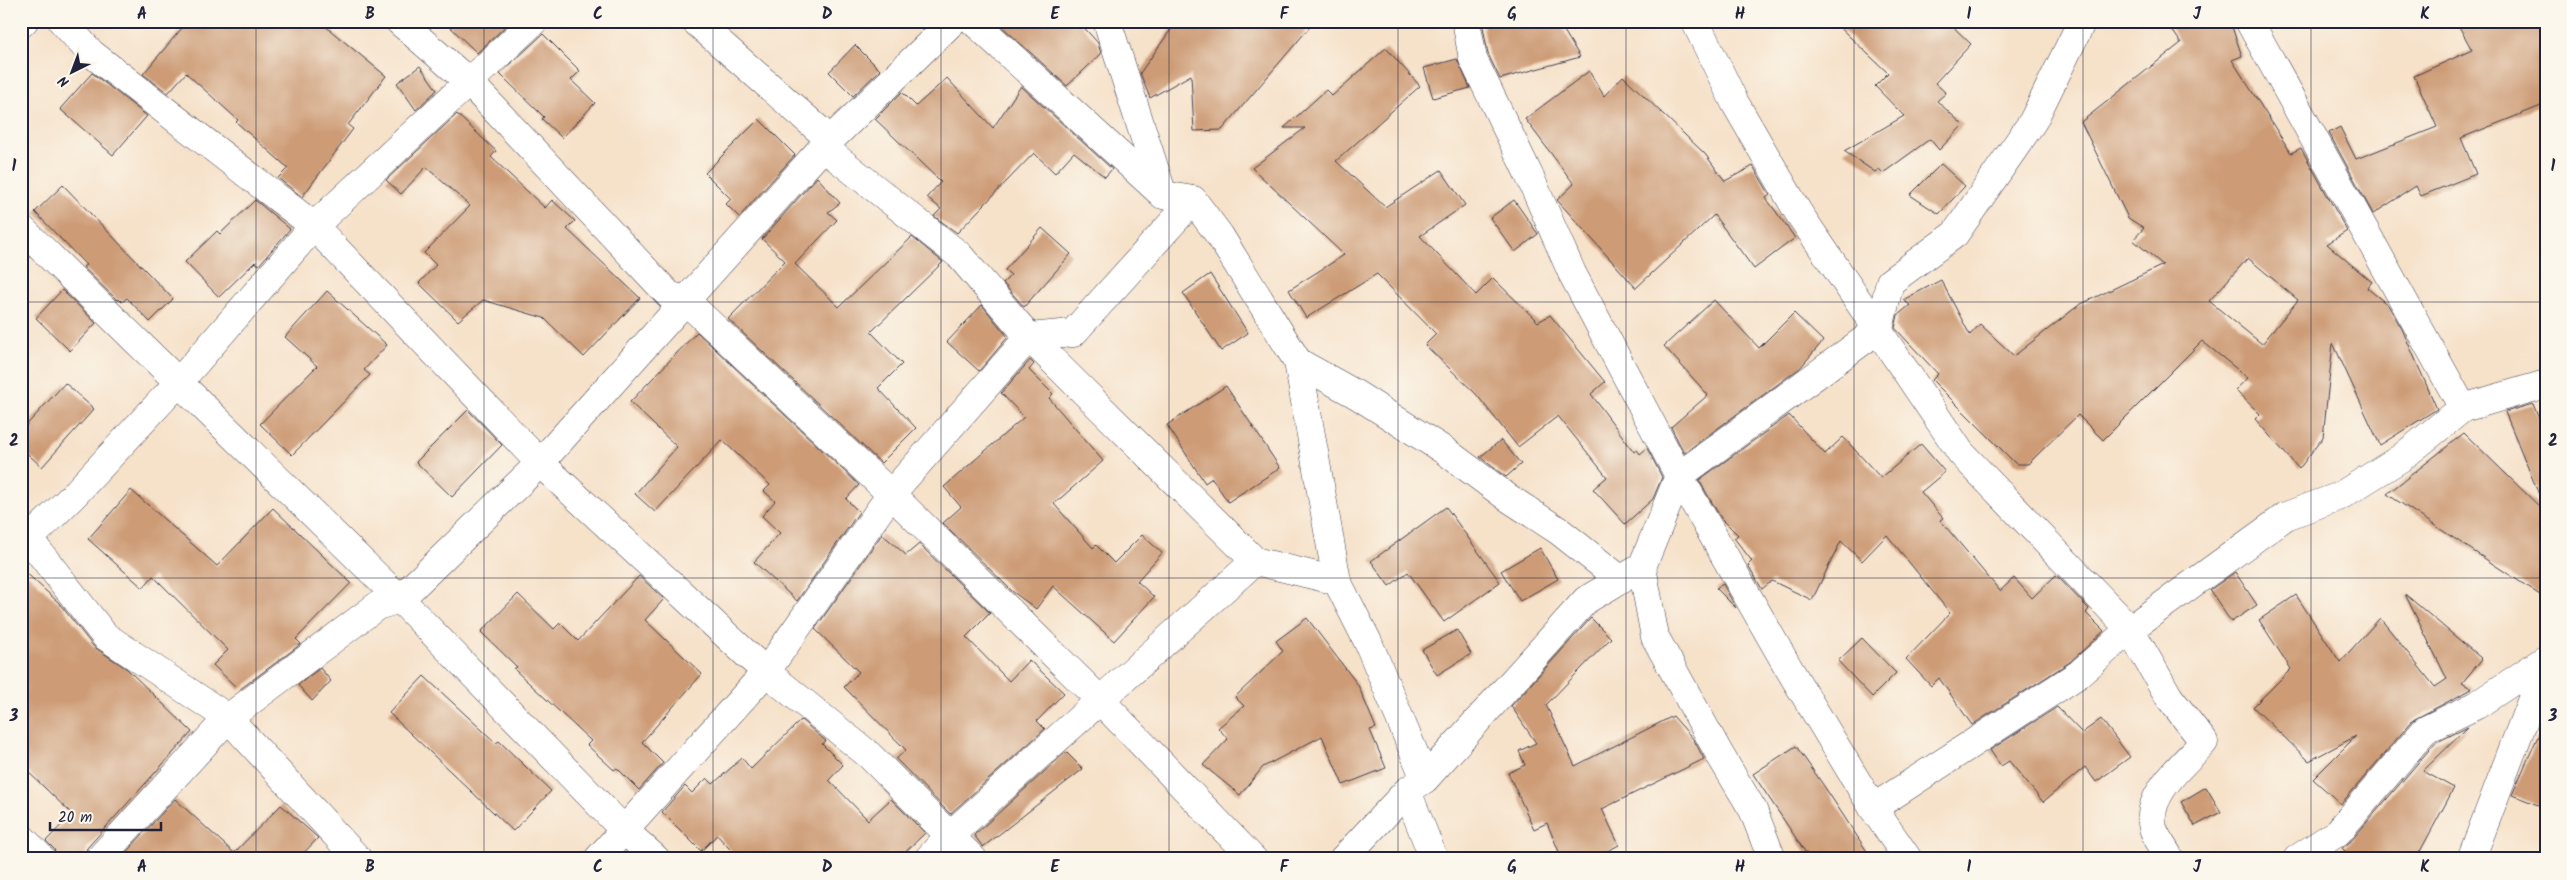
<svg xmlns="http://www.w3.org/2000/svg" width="2567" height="880" font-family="Kalam,sans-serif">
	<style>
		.building { fill: #cd9c77; fill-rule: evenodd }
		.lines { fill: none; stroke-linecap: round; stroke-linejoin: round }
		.street-casing { stroke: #423f50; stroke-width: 29 }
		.street { stroke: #fff; stroke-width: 28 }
		.grid { fill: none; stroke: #22223b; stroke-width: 1; stroke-opacity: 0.55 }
		.neatline { fill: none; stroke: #22223b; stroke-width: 2 }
		.grid-label { font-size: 16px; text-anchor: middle; font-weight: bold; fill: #22223b }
	</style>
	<rect width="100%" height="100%" fill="#fbf7ec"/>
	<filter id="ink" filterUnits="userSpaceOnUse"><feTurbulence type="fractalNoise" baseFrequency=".02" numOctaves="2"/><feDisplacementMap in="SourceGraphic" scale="10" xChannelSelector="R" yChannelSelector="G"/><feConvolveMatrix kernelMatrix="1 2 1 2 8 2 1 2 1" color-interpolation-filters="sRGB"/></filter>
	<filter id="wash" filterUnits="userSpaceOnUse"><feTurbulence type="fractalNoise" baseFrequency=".0096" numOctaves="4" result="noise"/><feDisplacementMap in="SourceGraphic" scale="20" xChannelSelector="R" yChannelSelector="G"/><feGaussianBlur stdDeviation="1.12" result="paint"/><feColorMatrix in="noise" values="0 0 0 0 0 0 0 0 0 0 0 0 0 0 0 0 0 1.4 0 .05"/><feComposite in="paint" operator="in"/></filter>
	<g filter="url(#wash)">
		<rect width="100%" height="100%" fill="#f6e1c9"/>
		<g id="blocks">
			<g class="building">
				<path d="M188 21H319L386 76 348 125 353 129 302 197 278 178 288 168 236 122 238 120 186 73 168 93 143 74Z"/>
				<path d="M444 21H511L477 53Z"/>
				<path d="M996 21H1078L1098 43 1101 54 1067 86Z"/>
				<path d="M1177 21H1315L1222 130 1194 131 1191 75 1150 98 1140 73Z"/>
				<path d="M1482 21H1558L1580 57 1500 79 1488 54Z"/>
				<path d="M1833 21H1947L1971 44 1935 83 1946 93 1937 101 1963 125 1939 150 1930 139 1883 173 1879 169 1875 172 1844 151 1904 116 1875 86 1888 73Z"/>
				<path d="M2166 21H2230L2242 56 2232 60 2291 153 2301 148 2347 231 2327 244 2372 282 2367 288 2388 305 2402 329 2437 409 2380 445 2333 343 2323 437 2299 469 2255 419 2260 414 2235 390 2248 378 2202 341 2103 440 2078 415 2028 464H2016L1932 380 1938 374 1895 328 1898 315 1910 305 1903 300 1941 280 1970 335 1980 324 2014 356 2079 305 2163 265 2133 240 2144 228 2128 218 2081 122 2181 43ZM2248 258 2298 300 2262 344 2209 301Z"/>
				<path d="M2456 21H2546V104L2461 138 2476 174 2421 196 2416 186 2373 214 2329 133 2340 127 2356 159 2437 127 2414 76 2472 50Z"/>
				<path d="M543 34 580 71 571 80 595 103 562 138 542 119 544 117 500 74Z"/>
				<path d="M855 45 880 70 853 96 829 72Z"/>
				<path d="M1386 48 1420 86 1336 161 1385 207 1441 170 1465 205 1420 236 1476 295 1493 278 1538 322 1550 315 1605 382 1591 394 1634 452 1637 450 1640 454 1647 448 1662 477 1653 499 1625 524 1593 489 1607 477 1558 416 1518 447 1476 394 1425 345 1436 334 1377 274 1306 318 1289 290 1344 255 1252 168 1305 128H1284L1326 90 1332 96Z"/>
				<path d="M1457 59 1470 88 1433 98 1424 68Z"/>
				<path d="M420 66 437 90 416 110 397 83Z"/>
				<path d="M1589 71 1604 96 1623 76 1705 154 1725 181 1753 166 1770 195 1766 198 1795 238 1754 269 1714 215 1636 288 1557 200 1574 184 1525 119Z"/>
				<path d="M92 73 147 116 113 155 60 109Z"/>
				<path d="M947 78 993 128 1021 86 1112 169 1105 177 1074 152 1055 173 1034 153 957 233 934 216 941 209 927 197 941 182 875 119 902 92 916 106Z"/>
				<path d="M457 114 496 151 491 157 545 208 552 200 575 221 567 229 640 298 584 357 544 318 483 300 458 321 419 283 436 265 424 253 470 206 426 167 401 194 386 180Z"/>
				<path d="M759 119 795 155 739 217 726 204 731 199 705 173Z"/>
				<path d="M1941 164 1965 186 1939 214 1910 195Z"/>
				<path d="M817 177 840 203 828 212 837 220 795 264 839 307 912 237 943 262 871 332 902 364 878 388 916 428 881 463 728 319 785 261 762 239Z"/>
				<path d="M63 185 173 299 150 322 127 298 122 302 119 299 118 301 83 267 86 265 35 212Z"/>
				<path d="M255 200 290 229 259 265 255 262 219 297 185 262 217 231 220 234Z"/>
				<path d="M1514 200 1538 234 1515 252 1490 218Z"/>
				<path d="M1042 228 1071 254 1024 307 1003 283 1011 275 1005 270Z"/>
				<path d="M1210 274 1248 333 1221 351 1183 293Z"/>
				<path d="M62 290 96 323 70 351 36 318Z"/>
				<path d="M327 291 387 345 364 370 370 375 292 455 260 424 317 366 285 337Z"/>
				<path d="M1714 300 1759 348 1794 313 1823 341 1800 368 1684 453 1671 427 1708 395 1664 346Z"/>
				<path d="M982 305 1008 337 979 371 947 342Z"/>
				<path d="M697 332 859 485 846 499 859 512 797 601 754 562 780 533 762 516 775 501 764 491 770 485 722 440 655 512 635 494 677 447 630 402Z"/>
				<path d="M1030 360 1034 364 1029 370 1053 394 1049 398 1103 461 1054 504 1093 548 1096 545 1114 563 1142 535 1162 553 1137 581 1154 597 1114 641 1053 586 1036 609 1012 591 943 523 961 507 944 487 1024 417 1001 393Z"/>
				<path d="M65 383 94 409 42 467 21 448V431Z"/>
				<path d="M1226 386 1280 468 1228 502 1212 478 1205 483 1167 425Z"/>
				<path d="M2533 404 2546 436 2545 509 2505 412Z"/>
				<path d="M468 410 502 445 452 497 416 462Z"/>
				<path d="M1789 415 1825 454 1843 437 1881 478 1921 444 1945 472 1921 492 1943 518 1940 520 2000 591 2014 578 2032 598 2056 575 2089 609 2086 613 2104 631 2070 662 1972 725 1939 678 1931 686 1906 659 1950 613 1887 535 1862 561 1841 541 1812 600 1772 581 1762 589 1748 565 1752 561 1734 538 1738 535 1721 518 1699 480Z"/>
				<path d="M2464 433 2546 513V599L2387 494Z"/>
				<path d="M1501 440 1521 464 1506 477 1480 457Z"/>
				<path d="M131 490 217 566 273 508 351 583 296 639 301 644 239 690 213 665 228 650 153 576 143 588 88 539Z"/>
				<path d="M1446 507 1500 582 1444 622 1408 572 1389 586 1371 561Z"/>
				<path d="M882 534 906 555 919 544 990 613 966 637 1009 681 1029 660 1064 693 1037 721 1045 729 950 814 896 759 906 750 844 687 859 672 815 629Z"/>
				<path d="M1540 548 1558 579 1520 601 1501 571Z"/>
				<path d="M21 568 59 603 93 646 127 669 192 732 87 848 84 859H57L54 849 46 841 72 814 21 765Z"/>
				<path d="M2235 572 2257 605 2231 622 2210 590Z"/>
				<path d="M639 576 664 599 645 620 702 674 642 742 663 763 639 790 617 768 614 770 587 745 591 741 514 669 517 667 481 632 518 594 554 629 560 623 578 641Z"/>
				<path d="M1723 584 1736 608 1716 588Z"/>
				<path d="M2405 594 2482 659 2462 683 2472 689 2413 720 2341 804 2313 779 2356 736 2309 761 2253 707 2291 669 2259 620 2296 595 2340 662 2380 618 2435 687 2447 679Z"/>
				<path d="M1307 618 1358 685 1376 728 1370 730 1386 768 1343 785 1322 736 1263 767 1240 795 1203 765 1228 739 1218 728 1244 706 1235 697 1283 651 1276 641Z"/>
				<path d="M1591 618 1611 638 1546 705 1575 766 1673 716 1694 740 1704 759 1602 809 1619 845 1592 859H1562L1547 823 1534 829 1508 773 1525 765 1519 751 1536 743 1511 706Z"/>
				<path d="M1457 630 1471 654 1437 675 1422 650Z"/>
				<path d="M1862 638 1896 673 1872 697 1838 661Z"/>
				<path d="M320 668 331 681 312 701 298 685Z"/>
				<path d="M424 676 496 743 499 741 551 791 513 831 389 713Z"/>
				<path d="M2057 707 2082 733 2101 719 2130 757 2096 782 2085 767 2043 802 2009 761 2001 766 1990 750Z"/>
				<path d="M2546 718V808L2512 795Z"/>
				<path d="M801 720 826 741 822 744 843 765 829 780 868 820 891 799 925 833 898 859H739L717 835 701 851 662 812 685 786 692 793 707 778 713 784 742 758 751 769Z"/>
				<path d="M2468 727 2423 771 2454 788 2416 859H2353L2342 848 2350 842 2435 743Z"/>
				<path d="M1796 746 1824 786 1872 859H1810L1753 774Z"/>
				<path d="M1066 752 1083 769 983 847 974 835Z"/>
				<path d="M2206 787 2221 812 2195 826 2181 802Z"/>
				<path d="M175 799 234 853 281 805 318 838 298 859H120Z"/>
			</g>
		</g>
	</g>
	<g filter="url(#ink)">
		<use href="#blocks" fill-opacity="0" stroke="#423f50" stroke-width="1"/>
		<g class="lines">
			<g class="street-casing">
				<g id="street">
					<path d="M62 21 91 53 314 226 540 463 766 672 869 755 973 859"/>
					<path d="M399 21 469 82 669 295 685 300 891 494 1100 700 1253 859"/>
					<path d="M695 21 826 136 823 147"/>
					<path d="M973 21 1162 194"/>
					<path d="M1107 21 1163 195 1193 200 1220 236 1298 362 1337 581 1368 642 1425 779 1407 791 1434 859"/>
					<path d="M1466 21 1473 59 1529 175 1572 273 1679 476 1788 667 1873 808 1908 859"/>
					<path d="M1695 21 1735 103 1798 212 1961 453 2130 629 2169 697 2204 742C2184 764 2144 795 2153 828 2156 838 2165 849 2170 859"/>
					<path d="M2249 21 2463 408"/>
					<path d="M21 24 24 21"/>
					<path d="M823 147 959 255 1029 337 1255 561"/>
					<path d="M21 228 400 599 624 830 656 859"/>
					<path d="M1298 362 1357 395 1445 451 1507 497 1559 531 1621 580"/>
					<path d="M21 529 105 636 228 718 358 859"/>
					<path d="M21 547 74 495 179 382 314 226 534 21"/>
					<path d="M1642 567 1655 637 1720 755 1753 810 1772 859"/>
					<path d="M1425 779 1586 600 1642 567 1679 476 1879 329 1890 282 1955 234 2033 121 2082 21"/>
					<path d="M1873 808 2079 674 2130 629 2286 516 2340 496 2401 458 2463 408 2546 384"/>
					<path d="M21 837 42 859"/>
					<path d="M99 859 228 718 377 606 400 599 540 463 823 147 953 21"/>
					<path d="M598 859 766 672 891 494 1029 337 1073 333 1193 200"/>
					<path d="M928 859 949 836 1255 561 1337 581"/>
					<path d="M1343 859 1407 791"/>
					<path d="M2297 859 2338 832 2425 730 2477 705 2546 659"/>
					<path d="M2471 859 2546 662"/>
				</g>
			</g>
			<use href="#street" class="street"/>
		</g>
	</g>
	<path class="grid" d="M256 21V859M484 21V859M713 21V859M941 21V859M1169 21V859M1398 21V859M1626 21V859M1854 21V859M2083 21V859M2311 21V859M21 302H2546M21 578H2546"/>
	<rect width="2567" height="880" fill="none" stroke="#fbf7ec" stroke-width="55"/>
	<g transform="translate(72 72) rotate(222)" stroke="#fbf7ec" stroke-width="4" paint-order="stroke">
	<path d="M0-4L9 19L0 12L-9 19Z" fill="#22223b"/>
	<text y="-8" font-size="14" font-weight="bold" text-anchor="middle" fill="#22223b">N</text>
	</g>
	<path d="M50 822v8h111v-8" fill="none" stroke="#22223b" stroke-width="2.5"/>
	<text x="58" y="822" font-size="15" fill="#22223b" stroke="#fbf7ec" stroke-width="4" paint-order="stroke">20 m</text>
	<rect x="28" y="28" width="2512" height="824" class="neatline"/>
	<g class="grid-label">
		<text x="142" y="19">A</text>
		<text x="370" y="19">B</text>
		<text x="598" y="19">C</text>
		<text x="827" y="19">D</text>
		<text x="1055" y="19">E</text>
		<text x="1284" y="19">F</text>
		<text x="1512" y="19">G</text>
		<text x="1740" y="19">H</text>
		<text x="1969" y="19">I</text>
		<text x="2197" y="19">J</text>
		<text x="2425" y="19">K</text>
		<text x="14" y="171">1</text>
		<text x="2553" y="171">1</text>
		<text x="14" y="446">2</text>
		<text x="2553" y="446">2</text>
		<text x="14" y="721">3</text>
		<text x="2553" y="721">3</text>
		<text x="142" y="872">A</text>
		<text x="370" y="872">B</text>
		<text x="598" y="872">C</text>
		<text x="827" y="872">D</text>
		<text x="1055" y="872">E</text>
		<text x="1284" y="872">F</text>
		<text x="1512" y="872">G</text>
		<text x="1740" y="872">H</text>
		<text x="1969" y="872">I</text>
		<text x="2197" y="872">J</text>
		<text x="2425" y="872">K</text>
	</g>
</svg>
